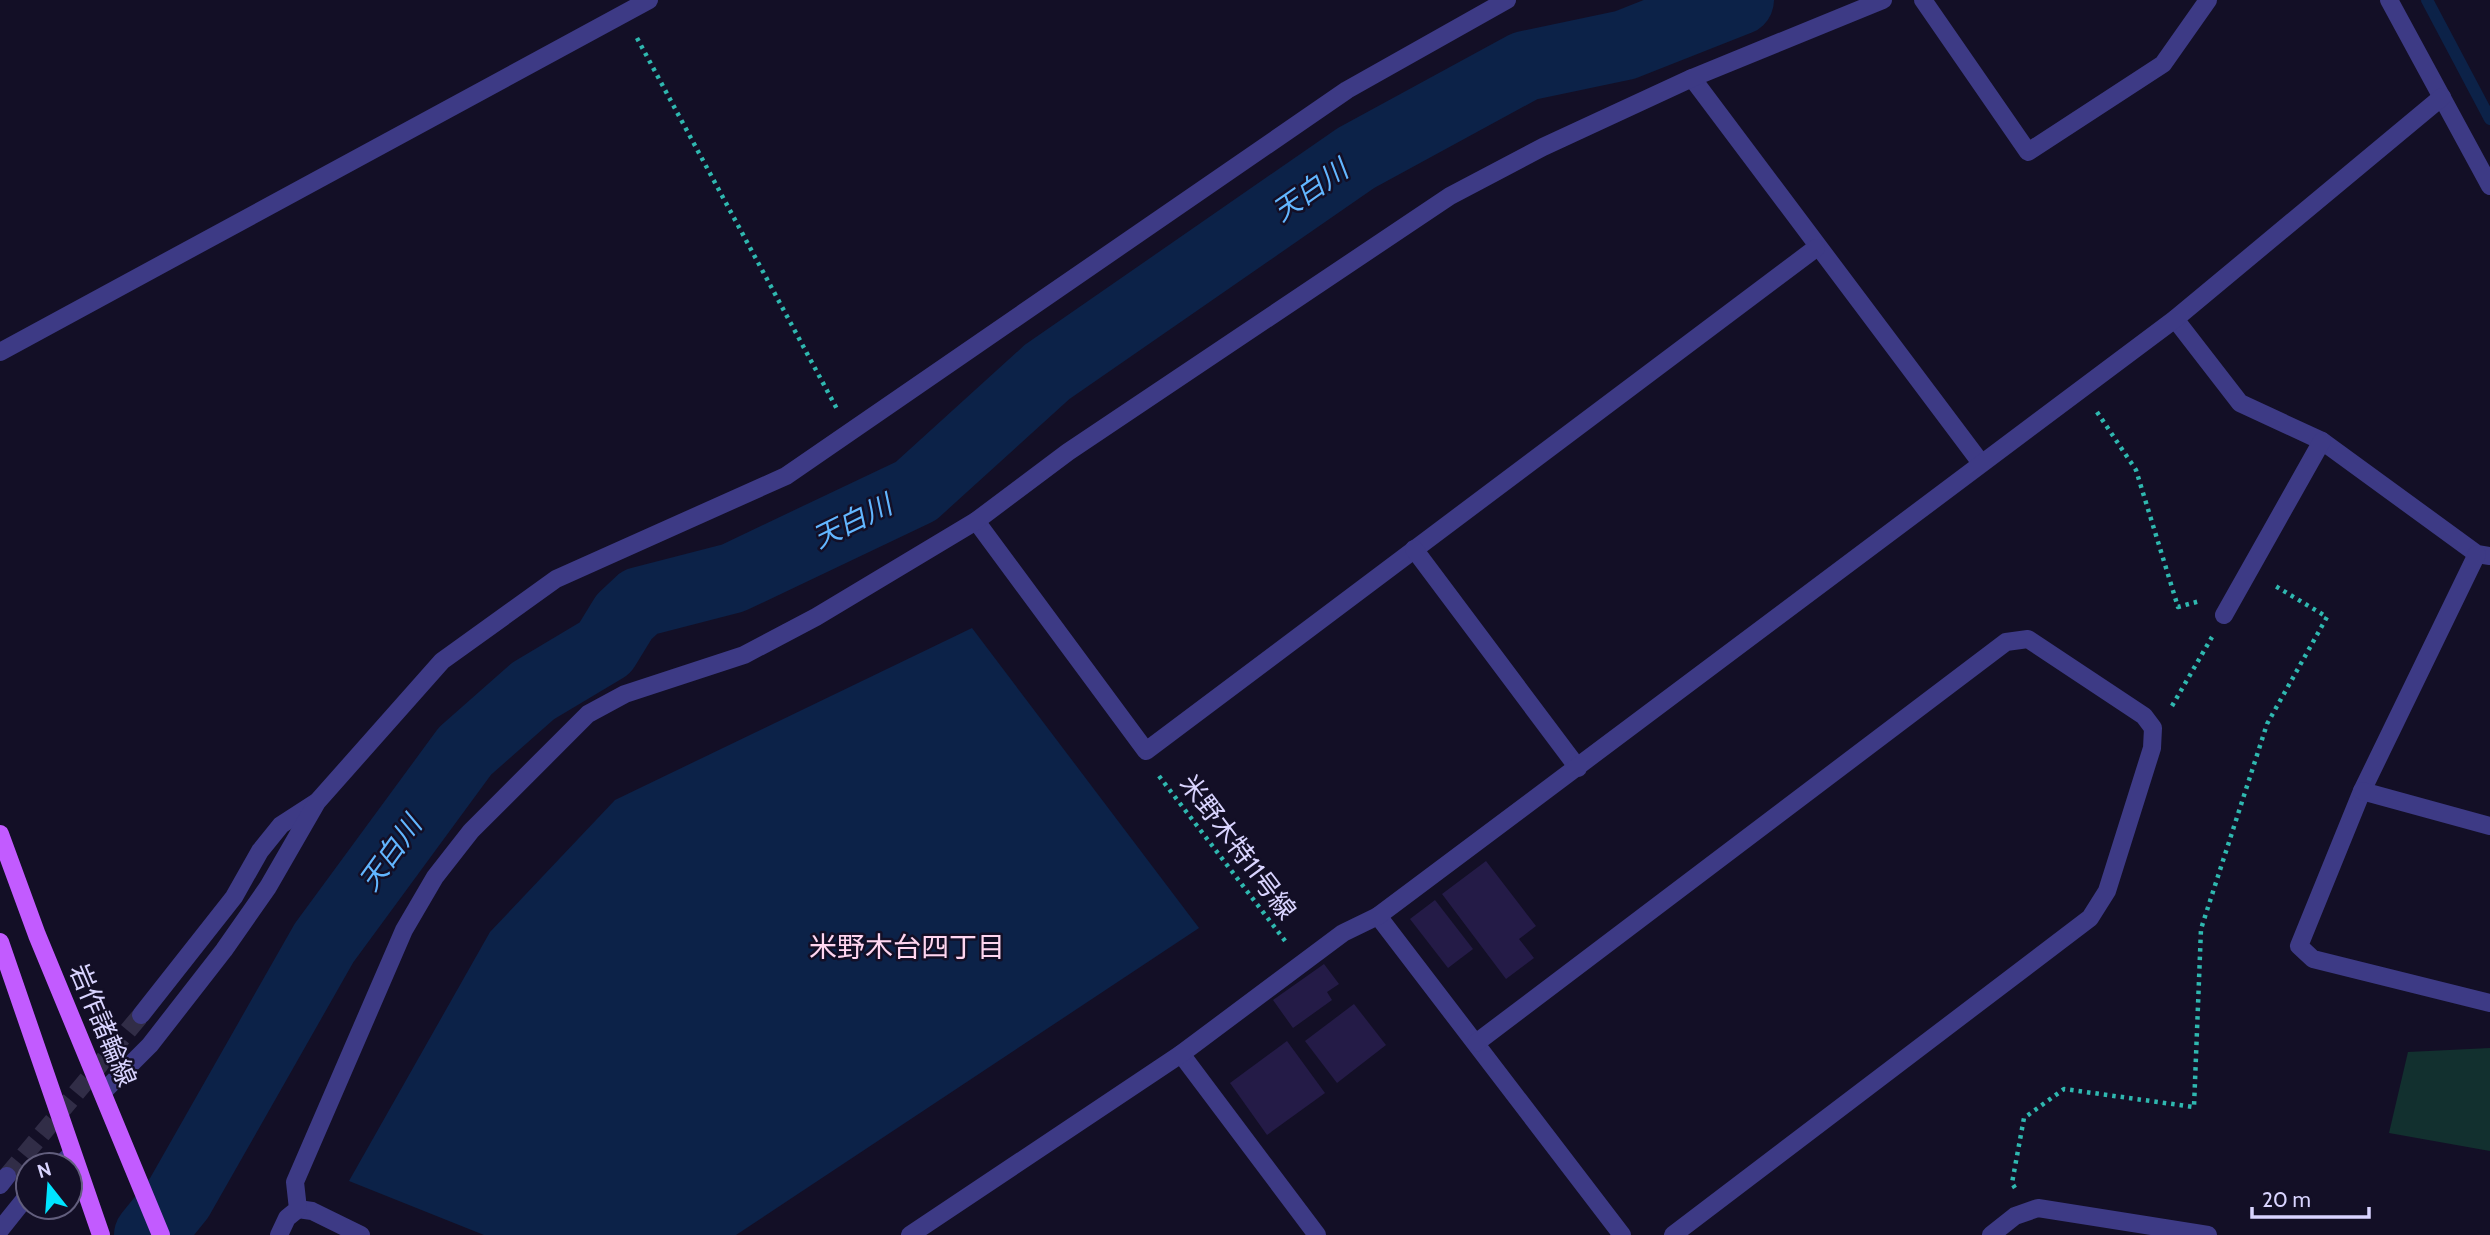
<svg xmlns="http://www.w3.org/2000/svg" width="2490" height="1235" font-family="Cabin,'Noto Sans JP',sans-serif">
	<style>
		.green { fill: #12302f }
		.water { fill: #0c2248 }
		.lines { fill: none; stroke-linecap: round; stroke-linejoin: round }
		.stream { stroke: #0c2248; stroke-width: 12 }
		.river { stroke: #0c2248; stroke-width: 70 }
		.building { fill: #241b47 }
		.minor-tunnel { stroke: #312d47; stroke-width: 18; stroke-dasharray: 18 9; stroke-linecap: butt }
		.path { stroke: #2fb8b0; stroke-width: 4.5; stroke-dasharray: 3.5 5; stroke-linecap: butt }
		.minor { stroke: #3d3a85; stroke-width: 18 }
		.major { stroke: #c25bff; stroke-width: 18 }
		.labels { text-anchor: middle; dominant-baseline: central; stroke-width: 5; stroke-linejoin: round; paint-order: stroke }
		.street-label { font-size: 26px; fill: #d9d4ff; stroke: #130f26 }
		.water-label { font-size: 28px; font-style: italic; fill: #62b6ff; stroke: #130f26 }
		.neighbourhood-label { font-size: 28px; fill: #ffd6f0; stroke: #130f26 }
	</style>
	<rect width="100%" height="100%" fill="#130f26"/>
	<path class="green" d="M2490 1048V1151L2389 1133 2408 1052Z"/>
	<path class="water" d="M972 628 1199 928 736 1235H484L349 1181 490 932 615 800Z"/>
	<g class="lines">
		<path class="stream" d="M2427 0 2490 119"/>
		<path class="river" d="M149 1235 179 1198 324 943 465 751 533 691 605 648 624 617 640 602 733 578 916 491 1047 372 1356 158 1525 66 1625 45 1739 0"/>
	</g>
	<g class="building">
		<path d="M1486 861 1536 926 1519 939 1534 958 1506 979 1442 894Z"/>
		<path d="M1435 900 1473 949 1448 968 1410 919Z"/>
		<path d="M1324 964 1339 984 1327 992 1332 1000 1293 1028 1273 1000Z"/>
		<path d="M1354 1004 1386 1045 1337 1083 1305 1041Z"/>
		<path d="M1287 1041 1325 1093 1267 1135 1230 1083Z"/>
	</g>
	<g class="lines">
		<path class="minor-tunnel" d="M7 1176 141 1015"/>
		<g class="path">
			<path d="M637 38 837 409"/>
			<path d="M2097 412 2136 470 2178 607 2200 601"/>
			<path d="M2172 706 2212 637"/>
			<path d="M1159 776 1286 942"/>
			<path d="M2015 1188 2012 1183 2024 1118 2064 1089 2194 1107 2201 929 2267 724 2327 617 2272 584"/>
		</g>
		<g class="minor">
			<path d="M1923 0 2028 152 2163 64 2208 0"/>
			<path d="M2389 0 2490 186"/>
			<path d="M1692 78 1981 463"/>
			<path d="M2175 319 2240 403 2322 441 2477 554 2490 556"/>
			<path d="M0 352 649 0"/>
			<path d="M976 521 1146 751 1816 248"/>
			<path d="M1414 549 1578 768"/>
			<path d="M2477 554 2362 791 2299 946 2313 959 2490 1003"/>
			<path d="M2224 615 2322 441"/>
			<path d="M2362 791 2490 826"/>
			<path d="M1378 916 1622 1235"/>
			<path d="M141 1015 234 897 260 851 281 825 315 803"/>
			<path d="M1476 1043 2006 642 2028 639 2144 716 2153 728 2152 748 2107 891 2090 918 1673 1235"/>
			<path d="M1181 1054 1317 1235"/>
			<path d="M103 1092 150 1045 224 950 268 887 317 802 442 661 556 579 786 476 1347 90 1507 0"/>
			<path d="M60 1165 72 1154"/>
			<path d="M0 1185 7 1176"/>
			<path d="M298 1209 312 1211 361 1235"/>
			<path d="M0 1230 28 1195"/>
			<path d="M279 1235 287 1218 298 1209 295 1182 404 930 435 877 471 831 588 714 625 694 744 655 816 617 976 521 1068 452 1450 196 1543 147 1692 78 1883 0"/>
			<path d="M910 1235 1181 1054 1343 933 1378 916 2175 319 2442 97"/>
			<path d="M1991 1235 2015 1216 2038 1208 2208 1235"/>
		</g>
		<g class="major">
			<path d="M0 834 37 935 161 1235"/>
			<path d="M0 942 101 1235"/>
		</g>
	</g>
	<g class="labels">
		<g class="street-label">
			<text transform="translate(1238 847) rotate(53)">米野木特11号線</text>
			<text transform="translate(103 1025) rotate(67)">岩作諸輪線</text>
		</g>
		<g class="water-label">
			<text transform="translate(1310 190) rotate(-35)">天白川</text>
			<text transform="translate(852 521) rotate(-26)">天白川</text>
			<text transform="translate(390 853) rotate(-54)">天白川</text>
		</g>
		<g class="neighbourhood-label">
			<text x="907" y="947">米野木台四丁目</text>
		</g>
	</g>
	<g transform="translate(49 1186) rotate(343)"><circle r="33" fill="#130f26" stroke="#625e7d" stroke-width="2"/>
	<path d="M0-5L12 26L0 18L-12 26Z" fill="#00e5ff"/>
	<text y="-10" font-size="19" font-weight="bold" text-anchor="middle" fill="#d9d4ff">N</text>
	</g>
	<path d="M2252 1207v10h117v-10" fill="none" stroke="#d9d4ff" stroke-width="3.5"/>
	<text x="2262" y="1207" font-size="21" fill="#d9d4ff" stroke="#130f26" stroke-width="5" paint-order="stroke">20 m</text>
</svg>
